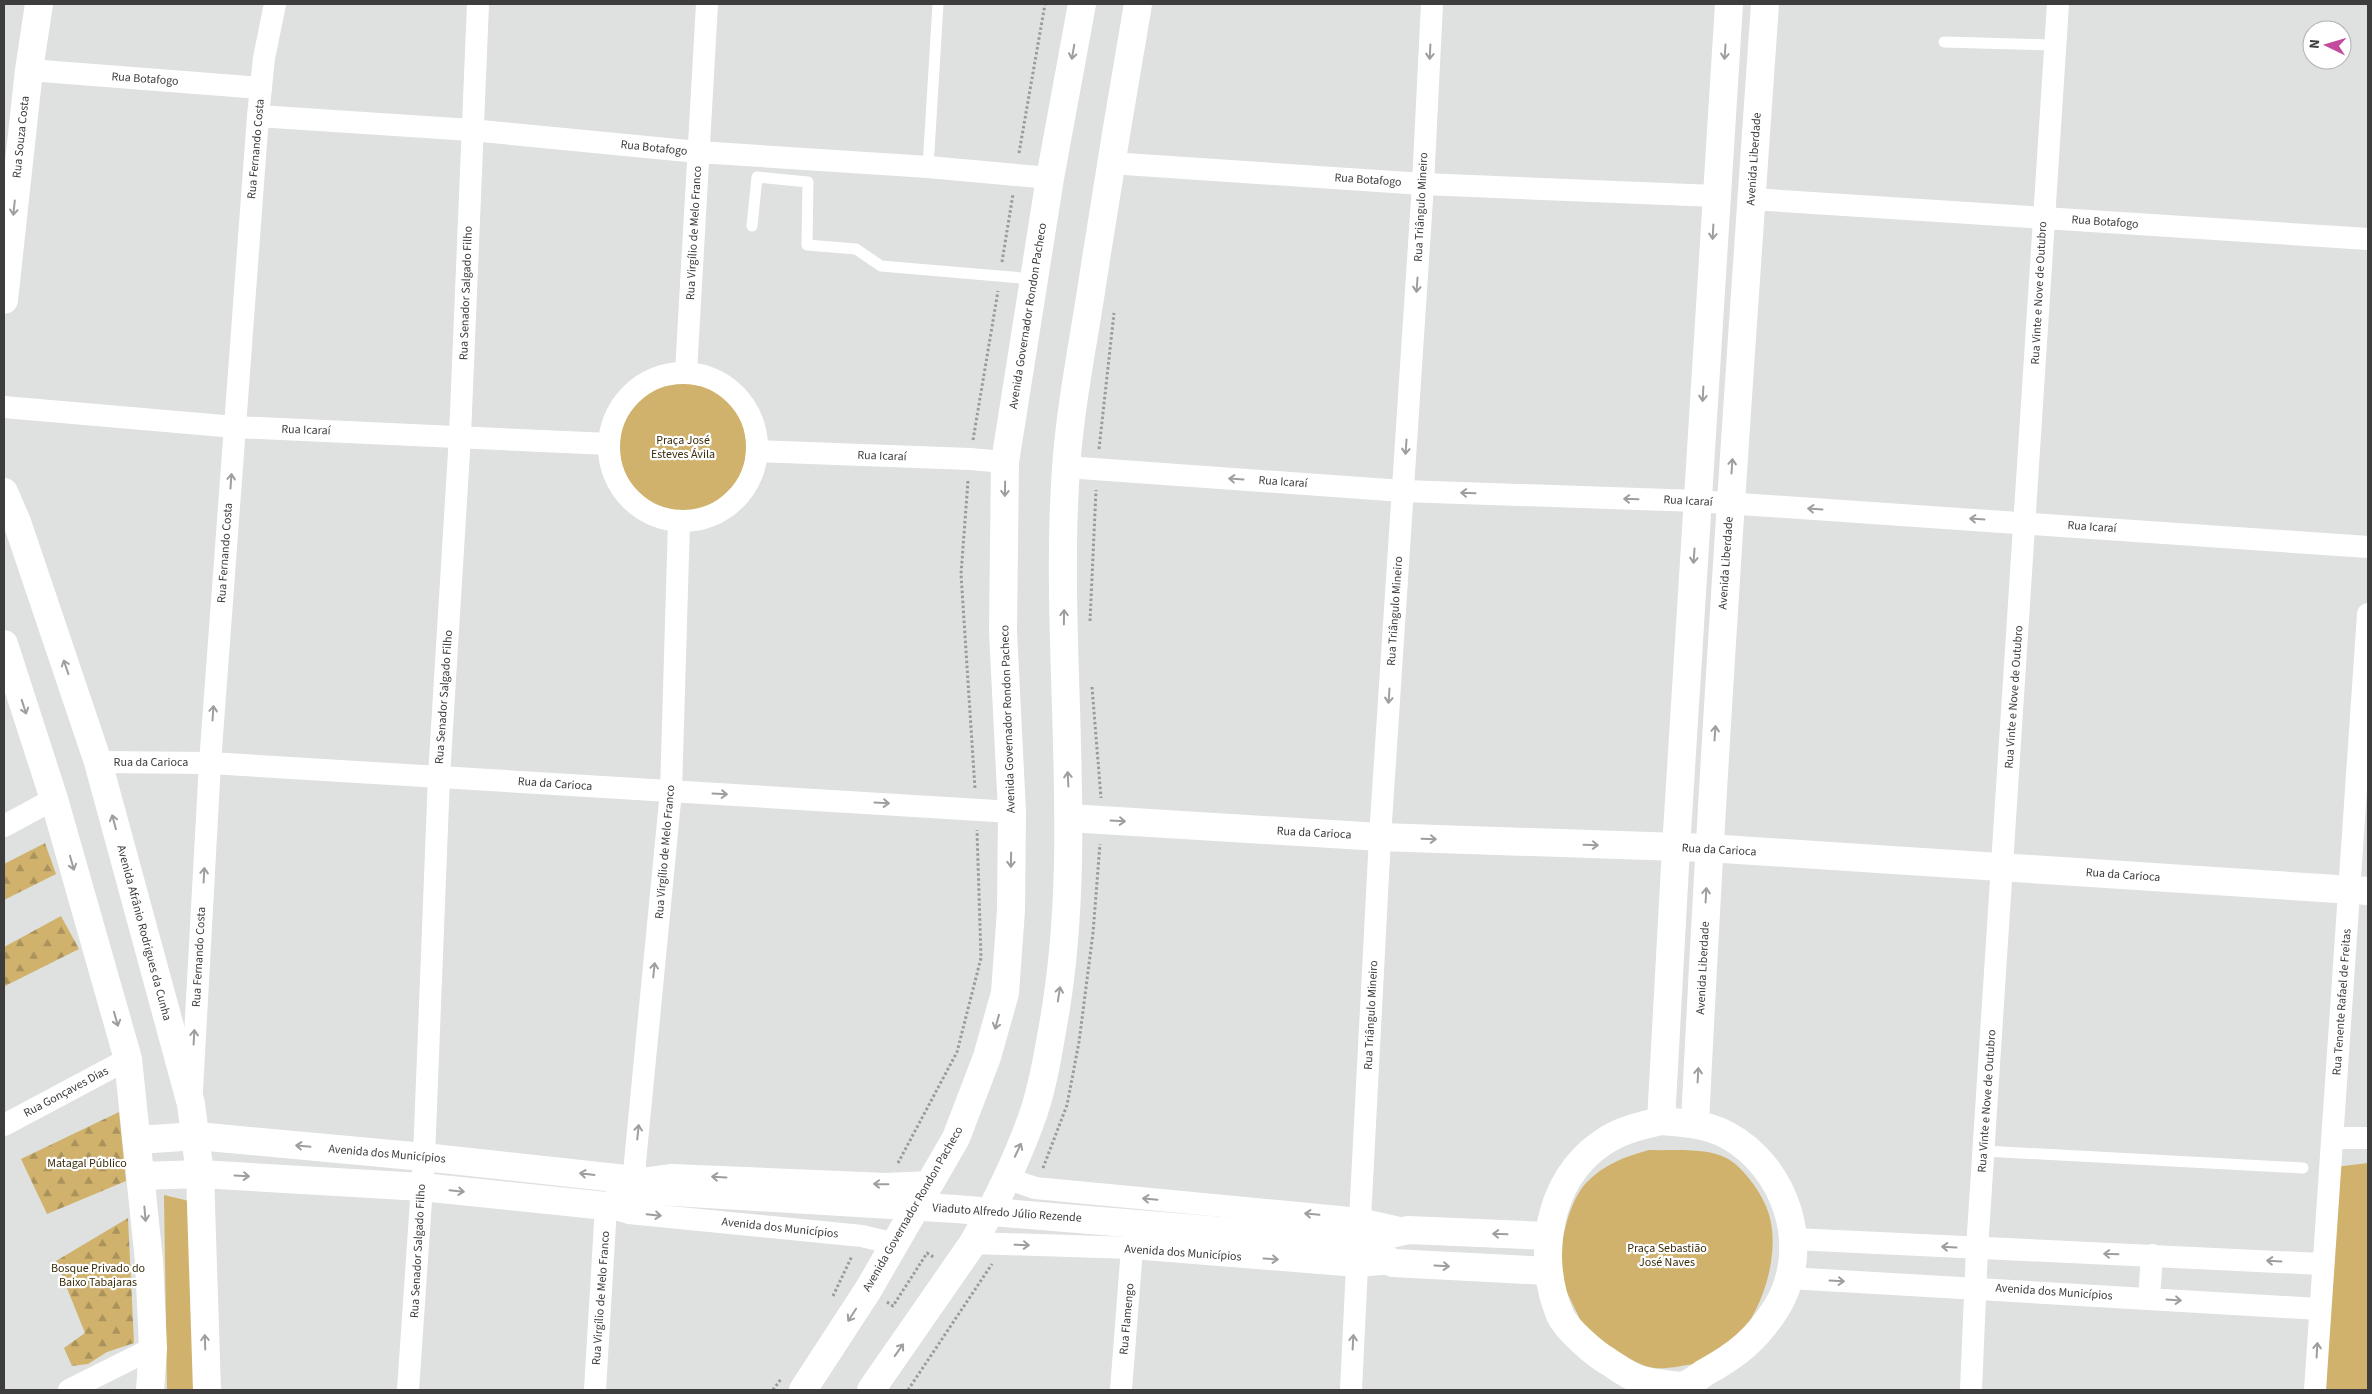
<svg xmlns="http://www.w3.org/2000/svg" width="2372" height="1394" font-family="'Source Sans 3',sans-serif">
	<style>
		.green { fill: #d0b26d }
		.forest { fill: url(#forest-firs) }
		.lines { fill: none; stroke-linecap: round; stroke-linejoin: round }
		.path { stroke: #999b9a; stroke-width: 3; stroke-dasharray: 2.5 2.5; stroke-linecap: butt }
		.service { stroke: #fff; stroke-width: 11 }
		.minor { stroke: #fff; stroke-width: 22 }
		.tertiary { stroke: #fff; stroke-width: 28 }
		.primary { stroke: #fff; stroke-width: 28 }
		.oneway { stroke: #9e9e9e }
		.labels { text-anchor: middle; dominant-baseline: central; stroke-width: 4.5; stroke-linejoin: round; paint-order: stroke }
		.street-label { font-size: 12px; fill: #3c3d3c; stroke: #fff }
		.park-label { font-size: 12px; fill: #3b2e0c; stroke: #fff }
	</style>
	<defs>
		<pattern id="forest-firs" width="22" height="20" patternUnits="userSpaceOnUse" patternTransform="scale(1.25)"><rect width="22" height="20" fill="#d0b26d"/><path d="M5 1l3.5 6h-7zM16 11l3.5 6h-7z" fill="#aa925b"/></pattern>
	</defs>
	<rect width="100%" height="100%" fill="#dee1df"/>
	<g class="green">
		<circle cx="683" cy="447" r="74"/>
		<path d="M1649 1150C1674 1151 1713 1146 1734 1163 1750 1176 1768 1202 1771 1223 1779 1265 1757 1327 1722 1353 1715 1358 1696 1364 1687 1365 1676 1367 1659 1370 1649 1367 1634 1363 1595 1340 1584 1328 1581 1324 1579 1316 1576 1311 1570 1298 1561 1284 1561 1269 1559 1243 1569 1202 1586 1183 1603 1165 1626 1156 1649 1150Z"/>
		<path d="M2368 1163V1390H2326L2335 1167Z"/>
		<path d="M164 1195 189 1201 195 1390H167Z"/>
	</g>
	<g class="forest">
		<path d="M45 843 56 874 4 900V864Z"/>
		<path d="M61 916 79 949 5 986 4 947Z"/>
		<path d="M119 1112 126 1181 47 1214 21 1159Z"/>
		<path d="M128 1218 134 1343 107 1352 88 1364 72 1366 64 1348 85 1333 56 1261Z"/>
	</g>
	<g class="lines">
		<g class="path">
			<path d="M1019 153 1045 4"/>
			<path d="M1002 262 1013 194"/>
			<path d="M973 440 998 291"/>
			<path d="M1099 449 1114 313"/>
			<path d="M968 481 961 574 975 789"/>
			<path d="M1090 621 1096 490"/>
			<path d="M1092 687 1101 798"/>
			<path d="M898 1163 957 1052 981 958 977 830"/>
			<path d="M1043 1168 1067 1105 1079 1042 1093 933 1100 844"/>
			<path d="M833 1296 852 1256"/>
			<path d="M887 1302 893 1306 927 1253 935 1258"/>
			<path d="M773 1390 781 1379"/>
			<path d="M908 1390 992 1264"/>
		</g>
		<g class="service">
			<path d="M1944 42 2055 45"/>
			<path d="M928 167 938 4"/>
			<path d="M752 226 757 177 808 182 807 245 856 249 881 266 1034 279"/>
			<path d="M1984 1151 2303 1168"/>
		</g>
		<g class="minor">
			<path d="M29 70 261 88"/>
			<path d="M258 116 471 130 698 152 928 167 1050 178"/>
			<path d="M1110 163 1423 184 1715 196"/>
			<path d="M1752 199 2368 239"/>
			<path d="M686 372 707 4"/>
			<circle cx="683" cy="447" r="74"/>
			<path d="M4 407 235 427 609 444"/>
			<path d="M758 451 970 459 1005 462"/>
			<path d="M1066 467 1403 491 1697 501 2368 547"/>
			<path d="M679 522 671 791 635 1162V1180L672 1175 886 1184 930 1182"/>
			<path d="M98 762 210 763 1012 812"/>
			<path d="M4 826 54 799"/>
			<path d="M192 1090 210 763 258 116 264 58 275 4"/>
			<path d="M4 1125 128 1059"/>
			<path d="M2333 1138H2368"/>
			<path d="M1006 1178 1035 1188 1360 1219 1408 1230"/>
			<path d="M1360 1219 1380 837 1423 184 1432 4"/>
			<path d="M1794 1239 2322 1264"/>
			<path d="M973 1243 1132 1248 1357 1266 1393 1263"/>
			<path d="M1789 1278 2319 1309"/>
			<path d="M2149 1298 2152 1255"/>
			<path d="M69 1390 153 1348"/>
			<path d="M408 1390 424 1157 439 776 460 436 478 4"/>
			<path d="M595 1390 606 1206 629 1213 862 1236 895 1244"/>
			<path d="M1121 1390 1132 1248"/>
			<path d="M1351 1390 1357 1266"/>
			<path d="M1971 1390 1977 1249 2058 4"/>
			<path d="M2315 1390 2368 614"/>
		</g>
		<g class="tertiary">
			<path d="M4 300 29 70 39 4"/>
			<path d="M4 492 17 522 98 762 191 1104 200 1174 207 1390"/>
			<path d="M4 644 54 799 128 1059 149 1261 153 1348 150 1390"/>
			<path d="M1069 818 1380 837 1708 848 2368 891"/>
			<path d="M1661 1121 1676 848 1729 4"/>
			<path d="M1661 1121C1684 1123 1707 1124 1727 1135 1786 1167 1813 1247 1777 1307 1757 1339 1737 1355 1704 1373 1698 1377 1690 1384 1683 1385 1677 1387 1643 1381 1636 1378 1627 1375 1617 1367 1609 1362 1595 1354 1567 1330 1560 1315 1536 1258 1547 1180 1602 1143 1620 1130 1640 1126 1661 1121Z"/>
			<path d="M1695 1124C1713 750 1739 377 1765 4"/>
			<path d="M138 1140 197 1136 424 1157 635 1180 658 1191"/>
			<path d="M141 1176 200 1174 422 1187 606 1206 658 1191 956 1209 1356 1242 1408 1230 1549 1236"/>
			<path d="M1356 1242 1393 1263 1548 1271"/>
		</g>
		<g class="primary">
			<path d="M803 1390 868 1290 956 1138 987 1057 1005 993 1011 910 1012 812 1003 631 1005 462 1050 178 1082 4"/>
			<path d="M871 1390 973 1243C994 1206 1015 1164 1030 1123 1041 1095 1047 1061 1052 1031 1087 845 1053 655 1066 468 1070 411 1081 354 1090 298 1105 200 1121 102 1138 4"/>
		</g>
	</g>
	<defs><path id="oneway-shaft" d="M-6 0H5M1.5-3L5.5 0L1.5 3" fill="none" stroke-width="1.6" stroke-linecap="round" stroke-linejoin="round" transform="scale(1.25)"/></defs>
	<g class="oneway">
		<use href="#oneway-shaft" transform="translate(1073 52) rotate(100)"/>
		<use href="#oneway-shaft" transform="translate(1430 52) rotate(93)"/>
		<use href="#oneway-shaft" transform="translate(1725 52) rotate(94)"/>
		<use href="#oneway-shaft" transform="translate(14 208) rotate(96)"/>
		<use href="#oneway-shaft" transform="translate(1713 232) rotate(93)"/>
		<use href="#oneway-shaft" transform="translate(1417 285) rotate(94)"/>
		<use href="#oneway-shaft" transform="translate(1703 394) rotate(93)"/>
		<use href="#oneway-shaft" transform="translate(1406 447) rotate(94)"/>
		<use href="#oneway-shaft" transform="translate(1732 466) rotate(-86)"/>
		<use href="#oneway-shaft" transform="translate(1236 479) rotate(-176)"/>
		<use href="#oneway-shaft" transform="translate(231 481) rotate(-86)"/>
		<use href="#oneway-shaft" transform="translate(1005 489) rotate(91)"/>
		<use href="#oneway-shaft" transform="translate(1468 493) rotate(-178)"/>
		<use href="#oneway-shaft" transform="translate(1631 499) rotate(-178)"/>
		<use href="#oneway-shaft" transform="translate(1815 509) rotate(-176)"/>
		<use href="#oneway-shaft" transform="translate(1977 519) rotate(-176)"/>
		<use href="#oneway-shaft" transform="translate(1694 556) rotate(94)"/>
		<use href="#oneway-shaft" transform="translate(1064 617) rotate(-89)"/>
		<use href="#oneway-shaft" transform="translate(66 667) rotate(-109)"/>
		<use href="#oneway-shaft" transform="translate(1389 696) rotate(94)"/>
		<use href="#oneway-shaft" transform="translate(24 707) rotate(72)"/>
		<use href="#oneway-shaft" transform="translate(213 713) rotate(-86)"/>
		<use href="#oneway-shaft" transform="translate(1715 733) rotate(-86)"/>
		<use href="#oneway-shaft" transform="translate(1068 779) rotate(-93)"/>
		<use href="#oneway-shaft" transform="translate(720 794) rotate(3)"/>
		<use href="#oneway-shaft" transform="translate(882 803) rotate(3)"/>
		<use href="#oneway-shaft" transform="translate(1118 821) rotate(3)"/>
		<use href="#oneway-shaft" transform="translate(114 822) rotate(-105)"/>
		<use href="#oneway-shaft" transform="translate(1429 839) rotate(2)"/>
		<use href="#oneway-shaft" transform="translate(1591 845) rotate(2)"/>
		<use href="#oneway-shaft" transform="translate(1011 860) rotate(91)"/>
		<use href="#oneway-shaft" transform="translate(72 863) rotate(74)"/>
		<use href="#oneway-shaft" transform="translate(204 875) rotate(-87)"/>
		<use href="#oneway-shaft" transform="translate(1706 895) rotate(-87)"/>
		<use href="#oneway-shaft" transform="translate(654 970) rotate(-84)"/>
		<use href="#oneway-shaft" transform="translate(1059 994) rotate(-81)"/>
		<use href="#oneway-shaft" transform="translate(116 1019) rotate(74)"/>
		<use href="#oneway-shaft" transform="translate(997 1022) rotate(105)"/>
		<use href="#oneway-shaft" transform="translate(194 1037) rotate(-87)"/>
		<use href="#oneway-shaft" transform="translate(1698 1075) rotate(-87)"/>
		<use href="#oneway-shaft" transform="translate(638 1132) rotate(-84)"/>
		<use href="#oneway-shaft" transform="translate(303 1146) rotate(-175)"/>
		<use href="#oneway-shaft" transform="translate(1018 1150) rotate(-65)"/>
		<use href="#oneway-shaft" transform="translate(587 1174) rotate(-173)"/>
		<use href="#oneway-shaft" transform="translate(242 1176) rotate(3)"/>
		<use href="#oneway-shaft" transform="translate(719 1177) rotate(-177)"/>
		<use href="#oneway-shaft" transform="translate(881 1184) rotate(-179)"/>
		<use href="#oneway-shaft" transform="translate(457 1191) rotate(6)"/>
		<use href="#oneway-shaft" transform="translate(1150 1199) rotate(-175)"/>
		<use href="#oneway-shaft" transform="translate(145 1214) rotate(85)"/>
		<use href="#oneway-shaft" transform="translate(1312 1214) rotate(-175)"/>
		<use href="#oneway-shaft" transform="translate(654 1215) rotate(6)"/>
		<use href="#oneway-shaft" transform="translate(1500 1234) rotate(-178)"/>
		<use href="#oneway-shaft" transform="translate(1022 1245) rotate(2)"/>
		<use href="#oneway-shaft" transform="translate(1949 1247) rotate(-177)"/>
		<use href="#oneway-shaft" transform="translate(2111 1254) rotate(-178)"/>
		<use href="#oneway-shaft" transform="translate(1271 1259) rotate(4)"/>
		<use href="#oneway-shaft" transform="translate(2274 1261) rotate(-177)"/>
		<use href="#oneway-shaft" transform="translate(1442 1266) rotate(3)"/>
		<use href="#oneway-shaft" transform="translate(1837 1281) rotate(3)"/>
		<use href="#oneway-shaft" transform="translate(2174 1300) rotate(4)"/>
		<use href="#oneway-shaft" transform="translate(852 1315) rotate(123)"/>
		<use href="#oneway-shaft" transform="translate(205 1342) rotate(-92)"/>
		<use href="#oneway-shaft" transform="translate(1353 1342) rotate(-87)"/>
		<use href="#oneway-shaft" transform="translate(899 1350) rotate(-55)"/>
		<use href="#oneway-shaft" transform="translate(2317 1350) rotate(-87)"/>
	</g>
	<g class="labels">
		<g class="street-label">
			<text transform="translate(145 79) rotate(4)">Rua Botafogo</text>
			<text transform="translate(21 137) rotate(-84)">Rua Souza Costa</text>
			<text transform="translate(654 148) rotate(6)">Rua Botafogo</text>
			<text transform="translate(256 149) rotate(-85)">Rua Fernando Costa</text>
			<text transform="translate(1754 159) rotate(-86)">Avenida Liberdade</text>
			<text transform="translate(1368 180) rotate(4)">Rua Botafogo</text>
			<text transform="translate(1421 207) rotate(-87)">Rua Triângulo Mineiro</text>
			<text transform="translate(2105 222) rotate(4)">Rua Botafogo</text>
			<text transform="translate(694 233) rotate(-87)">Rua Virgílio de Melo Franco</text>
			<text transform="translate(466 293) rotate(-88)">Rua Senador Salgado Filho</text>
			<text transform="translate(2039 293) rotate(-87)">Rua Vinte e Nove de Outubro</text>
			<text transform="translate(1028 316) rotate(-81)">Avenida Governador Rondon Pacheco</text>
			<text transform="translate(306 430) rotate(2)">Rua Icaraí</text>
			<text transform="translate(882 456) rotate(2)">Rua Icaraí</text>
			<text transform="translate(1283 482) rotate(4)">Rua Icaraí</text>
			<text transform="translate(1688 501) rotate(3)">Rua Icaraí</text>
			<text transform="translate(2092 527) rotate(4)">Rua Icaraí</text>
			<text transform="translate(225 553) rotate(-86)">Rua Fernando Costa</text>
			<text transform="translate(1726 563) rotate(-86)">Avenida Liberdade</text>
			<text transform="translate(1395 611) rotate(-86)">Rua Triângulo Mineiro</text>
			<text transform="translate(444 697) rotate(-86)">Rua Senador Salgado Filho</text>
			<text transform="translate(2014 697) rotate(-86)">Rua Vinte e Nove de Outubro</text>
			<text transform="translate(1008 719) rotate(-92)">Avenida Governador Rondon Pacheco</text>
			<text x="151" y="762">Rua da Carioca</text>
			<text transform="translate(555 784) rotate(4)">Rua da Carioca</text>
			<text transform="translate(1314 833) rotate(3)">Rua da Carioca</text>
			<text transform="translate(1719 850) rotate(3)">Rua da Carioca</text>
			<text transform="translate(665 852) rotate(-85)">Rua Virgílio de Melo Franco</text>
			<text transform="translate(2123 875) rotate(4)">Rua da Carioca</text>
			<text transform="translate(144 933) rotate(75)">Avenida Afrânio Rodrigues da Cunha</text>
			<text transform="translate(199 957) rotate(-87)">Rua Fernando Costa</text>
			<text transform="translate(1703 968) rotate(-87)">Avenida Liberdade</text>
			<text transform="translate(2342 1002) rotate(-86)">Rua Tenente Rafael de Freitas</text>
			<text transform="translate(1371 1015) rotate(-87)">Rua Triângulo Mineiro</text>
			<text transform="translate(66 1092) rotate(-28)">Rua Gonçaves Dias</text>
			<text transform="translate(1987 1101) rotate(-86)">Rua Vinte e Nove de Outubro</text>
			<text transform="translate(387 1154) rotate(5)">Avenida dos Municípios</text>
			<text transform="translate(913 1209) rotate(-60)">Avenida Governador Rondon Pacheco</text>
			<text transform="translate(1007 1213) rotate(4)">Viaduto Alfredo Júlio Rezende</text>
			<text transform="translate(780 1228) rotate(6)">Avenida dos Municípios</text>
			<text transform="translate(418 1251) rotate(-87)">Rua Senador Salgado Filho</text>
			<text transform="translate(1183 1253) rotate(4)">Avenida dos Municípios</text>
			<text transform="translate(2054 1292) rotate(4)">Avenida dos Municípios</text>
			<text transform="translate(601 1298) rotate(-86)">Rua Virgílio de Melo Franco</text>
			<text transform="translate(1127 1319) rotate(-85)">Rua Flamengo</text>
		</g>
		<g class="park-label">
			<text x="683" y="440">Praça José<tspan x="683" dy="14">Esteves Ávila</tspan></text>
			<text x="87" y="1163">Matagal Público</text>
			<text x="1667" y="1248">Praça Sebastião<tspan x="1667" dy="14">José Naves</tspan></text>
			<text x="98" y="1268">Bosque Privado do<tspan x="98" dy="14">Baixo Tabajaras</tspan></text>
		</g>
	</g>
	<rect width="2372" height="1394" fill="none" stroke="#3c3d3c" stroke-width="10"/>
	<g transform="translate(2327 45) rotate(275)"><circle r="24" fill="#ffffff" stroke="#b1b1b1"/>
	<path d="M0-4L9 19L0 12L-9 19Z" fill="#c44a9d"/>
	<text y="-8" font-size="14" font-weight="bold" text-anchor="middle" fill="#3c3d3c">N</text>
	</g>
</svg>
